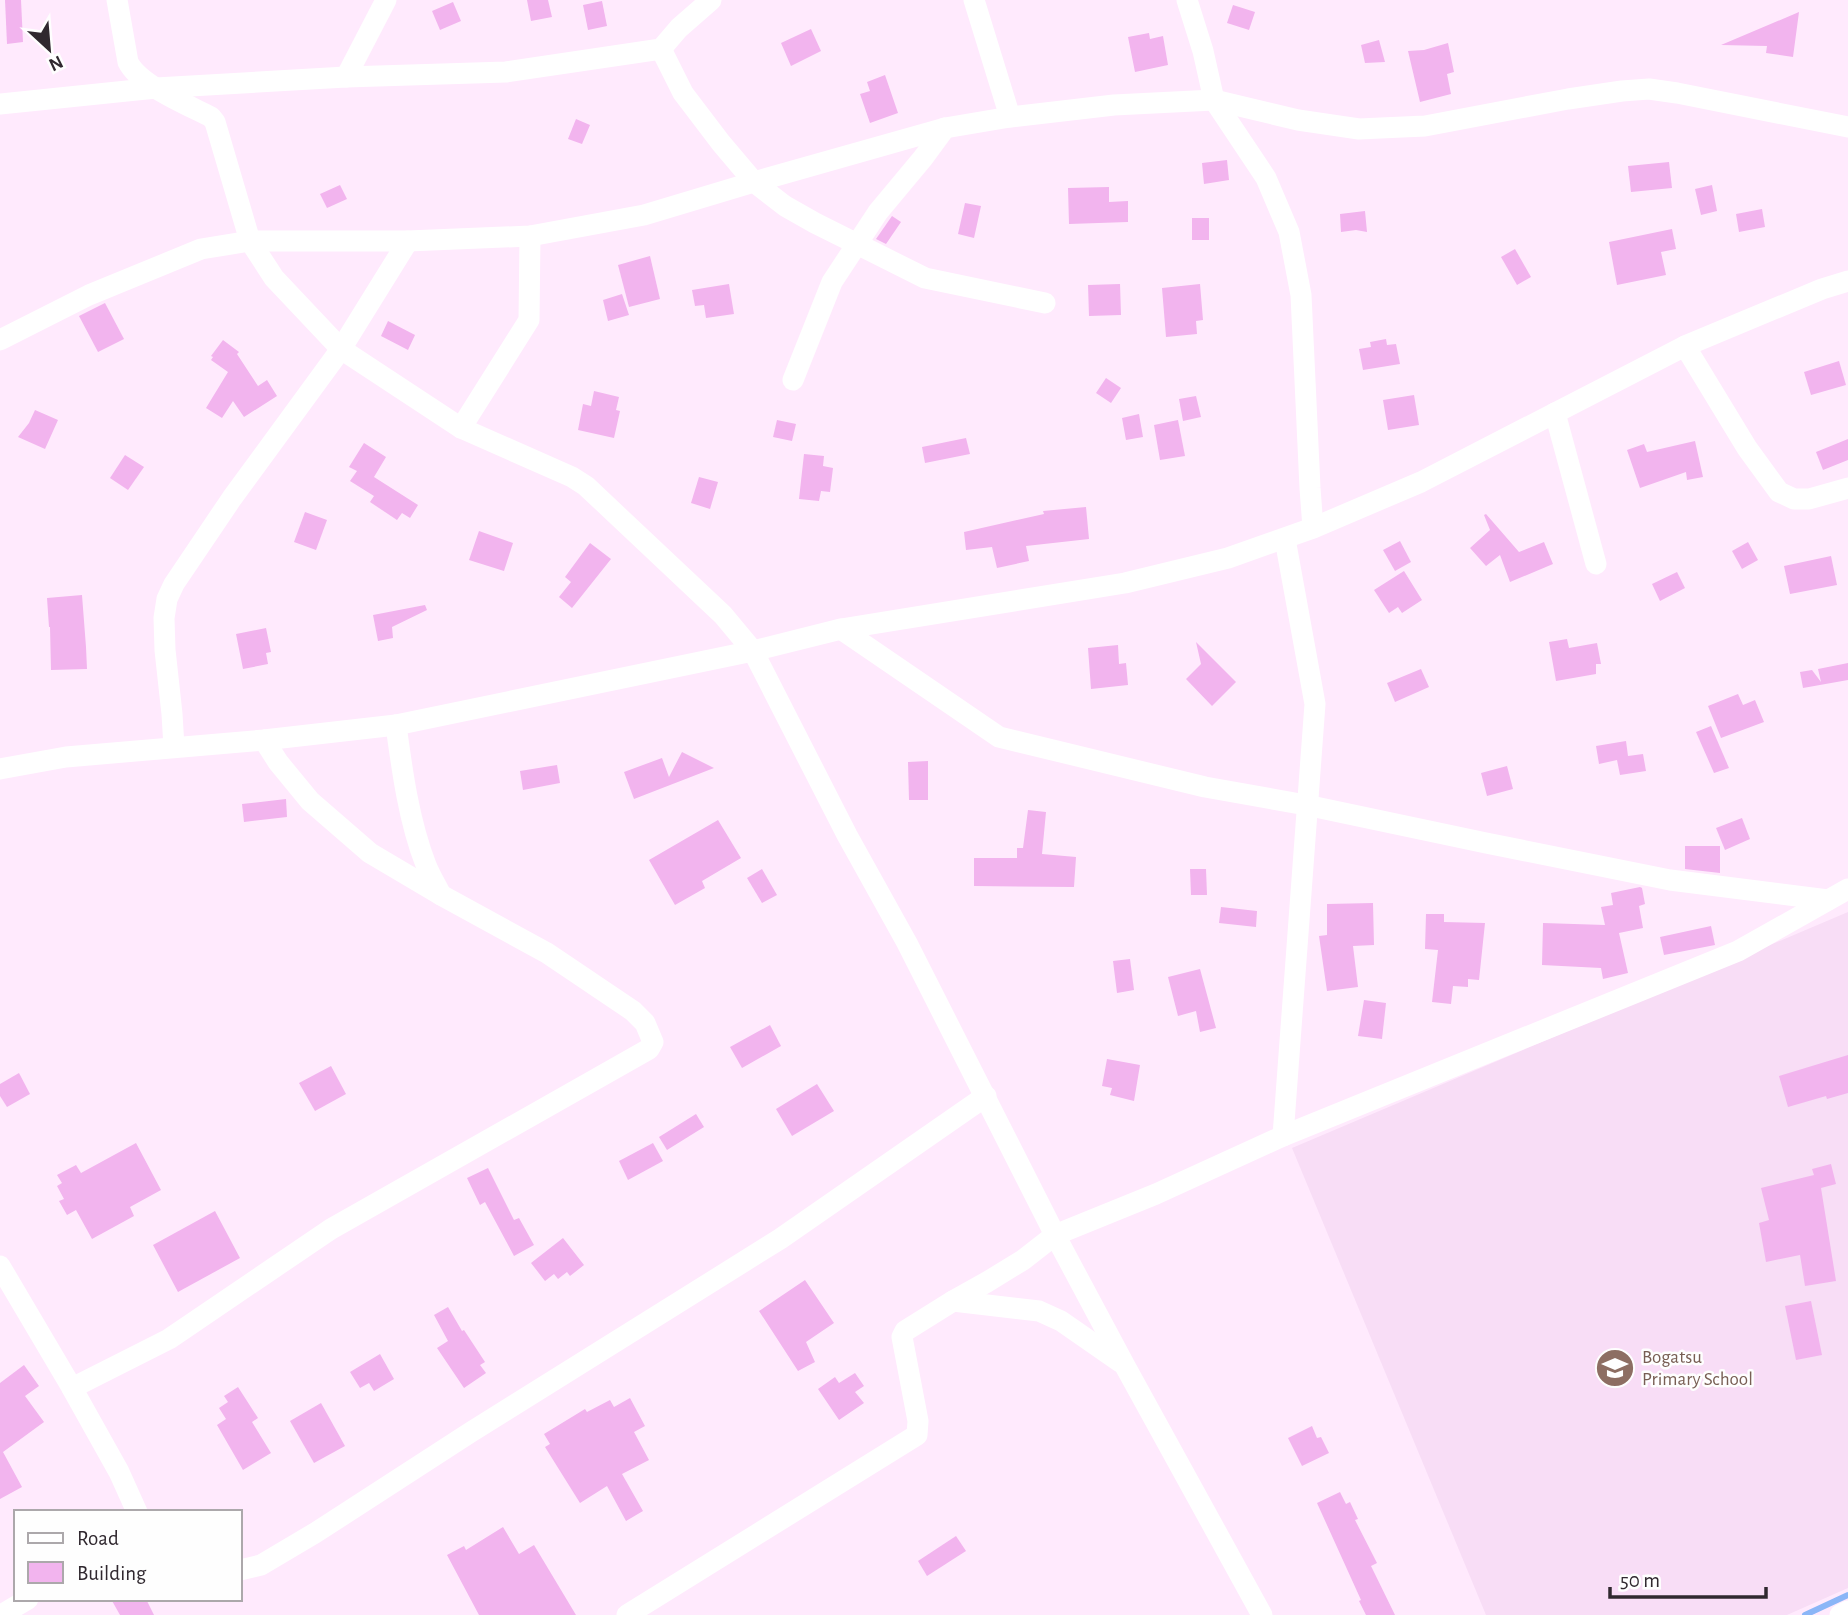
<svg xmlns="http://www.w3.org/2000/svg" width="1848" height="1615" font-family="'Alegreya Sans',sans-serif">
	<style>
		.built { fill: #f8ddf6 }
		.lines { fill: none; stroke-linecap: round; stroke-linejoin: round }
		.stream { stroke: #8bb6f7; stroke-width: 6 }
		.building { fill: #f2b4ee }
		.minor { stroke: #fff; stroke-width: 21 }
		.labels { text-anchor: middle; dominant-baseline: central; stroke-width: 5; stroke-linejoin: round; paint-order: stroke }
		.education-label { font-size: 19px; fill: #785e54; stroke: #fefefe; text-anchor: start }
	</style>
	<rect width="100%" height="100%" fill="#ffeafd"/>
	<path class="built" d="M1848 912V1588L1787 1615H1486L1292 1148Z"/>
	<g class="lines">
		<path class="stream" d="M1805 1615 1848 1595"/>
	</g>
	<g class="building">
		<path d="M5 0H21L23 42 7 44Z"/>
		<path d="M527 0H548L552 17 531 21Z"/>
		<path d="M602 1 607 26 588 30 583 5Z"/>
		<path d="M453 2 461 21 440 30 432 11Z"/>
		<path d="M1233 5 1255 12 1249 30 1227 23Z"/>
		<path d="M1799 12 1793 57 1766 53 1767 46 1721 45Z"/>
		<path d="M811 29 821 51 791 66 781 43Z"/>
		<path d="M1149 33 1150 39 1163 36 1168 65 1135 72 1128 37Z"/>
		<path d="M1379 40 1385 62 1365 63 1361 45Z"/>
		<path d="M1448 43 1454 72 1447 74 1451 94 1420 102 1408 51 1424 50Z"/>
		<path d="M885 75 898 113 870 123 860 94 870 91 867 82Z"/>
		<path d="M576 119 590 125 582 144 568 139Z"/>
		<path d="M1227 160 1229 180 1204 184 1202 163Z"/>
		<path d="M1669 162 1672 188 1631 192 1628 166Z"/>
		<path d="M340 185 347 199 327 208 320 194Z"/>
		<path d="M1712 185 1717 211 1701 215 1695 189Z"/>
		<path d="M1109 187V202L1128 201V222L1069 224 1068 188Z"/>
		<path d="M965 203 981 206 974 238 958 234Z"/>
		<path d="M1762 209 1765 227 1739 232 1736 214Z"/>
		<path d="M1365 211 1367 232 1356 230 1341 232 1340 214Z"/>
		<path d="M892 216 901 222 886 244 876 239Z"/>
		<rect x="1192" y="218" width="17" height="22"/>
		<path d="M1672 229 1676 249 1661 252 1666 275 1617 285 1609 242Z"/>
		<path d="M1515 249 1531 277 1517 285 1501 257Z"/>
		<path d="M650 256 660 299 629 307 618 265Z"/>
		<path d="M729 284 734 314 706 318 704 305 695 306 692 290Z"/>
		<path d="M1120 284 1121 315 1089 316 1088 285Z"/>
		<path d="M1200 284 1203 320 1196 321 1197 334 1166 337 1162 288Z"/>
		<path d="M622 294 629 315 608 321 603 300Z"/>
		<path d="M105 303 124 339 98 352 79 316Z"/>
		<path d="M388 321 415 335 408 350 381 336Z"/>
		<path d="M1386 339 1387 345 1396 344 1400 364 1363 370 1359 349 1371 347 1370 342Z"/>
		<path d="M223 340 239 352 237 354 258 386 267 380 277 396 244 417 233 401 222 418 206 408 228 372 211 360 213 357 211 356Z"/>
		<path d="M1839 361 1846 385 1811 395 1804 372Z"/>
		<path d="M1106 378 1121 388 1111 403 1096 393Z"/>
		<path d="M594 391 619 397 616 410 620 411 614 438 578 430 583 404 591 406Z"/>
		<path d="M1414 395 1419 425 1388 430 1383 400Z"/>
		<path d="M1196 396 1201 417 1183 421 1179 399Z"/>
		<path d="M35 410 58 420 45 449 18 437 29 423Z"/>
		<path d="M1139 414 1143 437 1126 440 1122 418Z"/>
		<path d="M777 420 796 424 792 441 773 437Z"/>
		<path d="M1178 420 1185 456 1160 460 1154 425Z"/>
		<path d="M966 438 970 454 925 463 922 447Z"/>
		<path d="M1848 439V460L1823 470 1816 452Z"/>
		<path d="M1695 441 1703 477 1687 480 1686 472 1640 488 1627 450 1644 444 1647 452Z"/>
		<path d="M364 443 386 457 374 477 418 505 410 518 402 513 397 520 370 502 374 496 350 481 357 471 349 467Z"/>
		<path d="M804 454 824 456 823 466 833 468 830 492 821 491 819 501 799 499Z"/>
		<path d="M125 455 144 467 128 490 110 478Z"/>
		<path d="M699 477 718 482 710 509 691 503Z"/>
		<path d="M1086 507 1089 539 1026 546 1029 561 997 568 992 547 966 550 964 532 1044 514 1043 511Z"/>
		<path d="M305 512 327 520 316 550 294 542Z"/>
		<path d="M1486 514 1519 552 1544 542 1553 564 1510 582 1500 555 1486 566 1470 548 1490 530 1484 515Z"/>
		<path d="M479 531 513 543 504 571 469 560Z"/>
		<path d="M1400 541 1411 562 1395 571 1383 550Z"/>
		<path d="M1748 542 1758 560 1742 569 1732 551Z"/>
		<path d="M590 543 611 559 572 608 559 597 571 582 565 577Z"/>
		<path d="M1831 556 1837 585 1790 594 1784 566Z"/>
		<path d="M1404 571 1422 600 1402 613 1398 607 1389 613 1374 590Z"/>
		<path d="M1677 572 1685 588 1660 601 1652 584Z"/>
		<path d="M82 595 86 647 87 669 51 670 50 627H49L47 598Z"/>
		<path d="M425 605 427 610 392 627 393 638 378 641 373 615Z"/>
		<path d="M266 628 271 652 266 653 268 664 243 669 236 634Z"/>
		<path d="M1567 639 1569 648 1597 643 1601 664H1596V674L1556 681 1549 642Z"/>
		<path d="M1196 642 1236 682 1212 706 1186 679 1201 664Z"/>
		<path d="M1118 645 1119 664 1126 663 1128 685 1091 689 1088 648Z"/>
		<path d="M1848 663V680L1803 688 1800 672 1812 670 1821 682 1818 669Z"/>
		<path d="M1421 669 1429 687 1395 702 1387 683Z"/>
		<path d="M1738 694 1743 705 1755 700 1764 722 1721 738 1708 706Z"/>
		<path d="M1711 726 1729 768 1714 773 1696 732Z"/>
		<path d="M1626 741 1628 756 1643 754 1646 771 1620 775 1617 760 1599 764 1596 746Z"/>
		<path d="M682 752 714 768 634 799 624 772 662 758 669 777Z"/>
		<path d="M928 761V800H909L908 762Z"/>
		<path d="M557 765 560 783 523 790 520 771Z"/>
		<path d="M1507 766 1513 789 1487 796 1481 773Z"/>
		<path d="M286 799 287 817 244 822 242 804Z"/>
		<path d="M1028 810 1046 812 1042 854 1076 857 1074 887 974 886V858H1017V848H1023Z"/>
		<path d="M1742 818 1750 839 1725 850 1716 828Z"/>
		<path d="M718 820 741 858 702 881 705 888 675 905 649 860Z"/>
		<path d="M1685 846H1720V873L1685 869Z"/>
		<path d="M762 869 777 895 762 903 747 878Z"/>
		<path d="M1190 869H1206L1207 895H1191Z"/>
		<path d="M1640 887 1642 888 1645 904 1639 906 1643 928 1619 933 1628 973 1603 979 1601 968 1542 965 1543 923 1605 925 1601 907 1613 905 1611 893Z"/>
		<path d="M1373 903 1374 945 1353 946 1358 987 1327 991 1319 936 1327 935V904Z"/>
		<path d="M1221 907 1257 911 1256 927 1219 923Z"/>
		<path d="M1426 914H1444V922L1485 923 1479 980 1468 979V987L1453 986 1451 1004 1432 1002 1438 950 1425 949Z"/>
		<path d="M1711 926 1715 945 1664 955 1660 937Z"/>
		<path d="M1130 959 1134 990 1117 993 1113 961Z"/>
		<path d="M1200 969 1216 1028 1200 1032 1196 1011 1178 1016 1168 977Z"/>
		<path d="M1364 1000 1386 1003 1382 1039 1358 1036Z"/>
		<path d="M770 1025 781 1046 742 1068 730 1047Z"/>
		<path d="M1848 1055V1093L1827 1099 1826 1096 1788 1107 1779 1076Z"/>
		<path d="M1107 1059 1140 1065 1134 1101 1110 1095 1112 1088 1102 1086Z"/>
		<path d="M331 1066 346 1094 315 1111 299 1083Z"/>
		<path d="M19 1073 30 1094 7 1107 0 1096V1084Z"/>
		<path d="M817 1084 834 1111 792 1136 776 1109Z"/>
		<path d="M696 1114 704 1127 667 1150 659 1137Z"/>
		<path d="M136 1143 161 1190 130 1207 134 1216 92 1239 76 1210 67 1215 59 1201 64 1199 57 1186 62 1183 57 1175 76 1165 81 1173Z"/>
		<path d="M653 1143 663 1161 628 1180 619 1161Z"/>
		<path d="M1831 1164 1836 1184 1821 1188 1836 1281 1805 1286 1800 1255 1766 1262 1759 1223 1769 1220 1761 1188 1814 1175 1812 1169Z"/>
		<path d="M488 1168 514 1220 519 1218 534 1245 514 1256 485 1202 480 1205 467 1178Z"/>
		<path d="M215 1211 240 1258 178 1292 153 1245Z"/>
		<path d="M563 1238 584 1265 570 1276 567 1272 558 1279 554 1274 545 1281 531 1263Z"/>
		<path d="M805 1280 834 1323 806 1342 815 1362 798 1371 759 1311Z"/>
		<path d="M1811 1301 1822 1355 1796 1360 1785 1306Z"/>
		<path d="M448 1307 462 1331 464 1330 485 1362 480 1365 486 1373 464 1388 437 1348 448 1341 434 1315Z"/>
		<path d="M380 1354 394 1379 374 1391 369 1383 360 1388 350 1372Z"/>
		<path d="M24 1365 39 1386 25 1396 44 1422 3 1452 22 1487 0 1499V1383Z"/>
		<path d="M855 1373 864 1386 855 1392 864 1403 839 1420 818 1389 835 1377 839 1383Z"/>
		<path d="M238 1387 258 1418 252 1422 271 1453 243 1470 217 1425 226 1419 219 1408 228 1402 224 1396Z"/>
		<path d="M630 1398 645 1426 634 1432 649 1460 622 1474 643 1511 626 1521 607 1486 580 1503 545 1447 550 1444 544 1434 585 1409 587 1412 610 1400 614 1407Z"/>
		<path d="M321 1403 345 1446 314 1463 290 1421Z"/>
		<path d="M1312 1426 1317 1438 1321 1437 1329 1453 1302 1466 1288 1438Z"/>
		<path d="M1340 1492 1346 1504 1350 1502 1358 1519 1355 1520 1377 1563 1371 1566 1395 1615H1366L1359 1601 1361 1600 1317 1503Z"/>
		<path d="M503 1527 519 1554 534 1545 576 1615H479L447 1555 464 1546 466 1550Z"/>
		<path d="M956 1536 966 1551 927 1576 918 1561Z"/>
		<path d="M111 1599H146L154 1615H120Z"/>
	</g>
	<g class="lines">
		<g class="minor">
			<path d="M117 0 128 62C139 85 188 105 211 117L215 122 250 241 274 278 341 349 461 428 572 477 586 486 723 615 753 651 847 835 907 943 1055 1235 1125 1366 1262 1615"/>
			<path d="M974 0 1010 117"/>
			<path d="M1187 0 1203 51 1214 100 1266 178 1289 232 1301 295 1310 488 1313 528"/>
			<path d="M661 49 683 93 721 143 754 182 785 206 815 223 925 278 1045 303"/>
			<path d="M346 77 386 0"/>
			<path d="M0 104 156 88 346 77 506 72 661 49 679 28 711 0"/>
			<path d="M0 340 89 295 201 249 250 241H408L530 236 644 215 754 182 945 128 1010 117 1114 105 1214 100 1298 120 1359 129 1425 126 1568 99 1622 91 1649 89 1677 93 1848 127"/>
			<path d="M1685 346 1747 448 1779 492 1794 499H1809L1848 488"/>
			<path d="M793 380 832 282 878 212 923 158 945 128"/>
			<path d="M1555 413 1596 564"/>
			<path d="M461 428 529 320 530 236"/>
			<path d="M841 629 999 737 1205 787 1306 805 1486 843 1670 880 1828 900"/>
			<path d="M396 725C402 770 409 822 426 865 430 875 436 885 441 895"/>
			<path d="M174 747 172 714 165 650 164 618 167 599 174 584 232 498 341 349 408 241"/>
			<path d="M0 769 66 757 264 740 396 725 753 651 841 629 1125 583 1228 558 1313 528 1421 482 1685 346 1822 289 1848 281"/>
			<path d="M1283 1136 1315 704 1285 539"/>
			<path d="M0 1266 72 1388 119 1472 137 1512"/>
			<path d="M953 1301 1039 1311 1061 1321 1120 1362"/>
			<path d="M72 1388 169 1339 331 1229 649 1049 653 1042 645 1023 633 1011 547 953 441 895 370 853 310 801 278 762 264 740"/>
			<path d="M240 1570 261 1565 315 1533 471 1432 780 1239 986 1096"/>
			<path d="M1 1615 28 1599"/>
			<path d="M627 1615 917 1435 918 1421 902 1337 905 1331 953 1301 987 1282 1023 1260 1055 1235 1156 1194 1283 1136 1738 951 1848 889"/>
			<path d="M1840 1615 1848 1611"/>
		</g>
	</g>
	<defs>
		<g id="school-disc" transform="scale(2.0125)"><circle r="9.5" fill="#8d6e63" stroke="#fefefe"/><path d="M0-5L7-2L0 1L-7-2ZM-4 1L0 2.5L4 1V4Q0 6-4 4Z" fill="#fff"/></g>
	</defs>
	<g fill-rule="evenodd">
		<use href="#school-disc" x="1615" y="1368"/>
	</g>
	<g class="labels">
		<g class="education-label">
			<text x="1642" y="1357">Bogatsu<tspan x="1642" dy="22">Primary School</tspan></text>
		</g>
	</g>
	<rect x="14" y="1510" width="228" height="91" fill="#fefefe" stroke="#aca8ab" stroke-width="2"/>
	<rect x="28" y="1533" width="35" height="10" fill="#ffffff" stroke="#aca8ab" stroke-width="2"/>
	<text x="77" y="1545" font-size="21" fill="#30282f">Road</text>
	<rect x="28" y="1562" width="35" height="21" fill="#f2b4ee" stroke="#aca8ab" stroke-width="2"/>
	<text x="77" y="1580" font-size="21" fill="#30282f">Building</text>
	<g transform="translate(49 49) rotate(154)" stroke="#fefefe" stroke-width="5" paint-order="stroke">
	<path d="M0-5L12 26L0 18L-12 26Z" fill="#30282f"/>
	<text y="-10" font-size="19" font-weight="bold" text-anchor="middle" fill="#30282f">N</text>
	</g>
	<path d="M1610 1587v10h156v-10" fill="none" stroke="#30282f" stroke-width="3.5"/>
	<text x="1620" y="1587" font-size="21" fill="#30282f" stroke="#fefefe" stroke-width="5" paint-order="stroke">50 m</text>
</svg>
